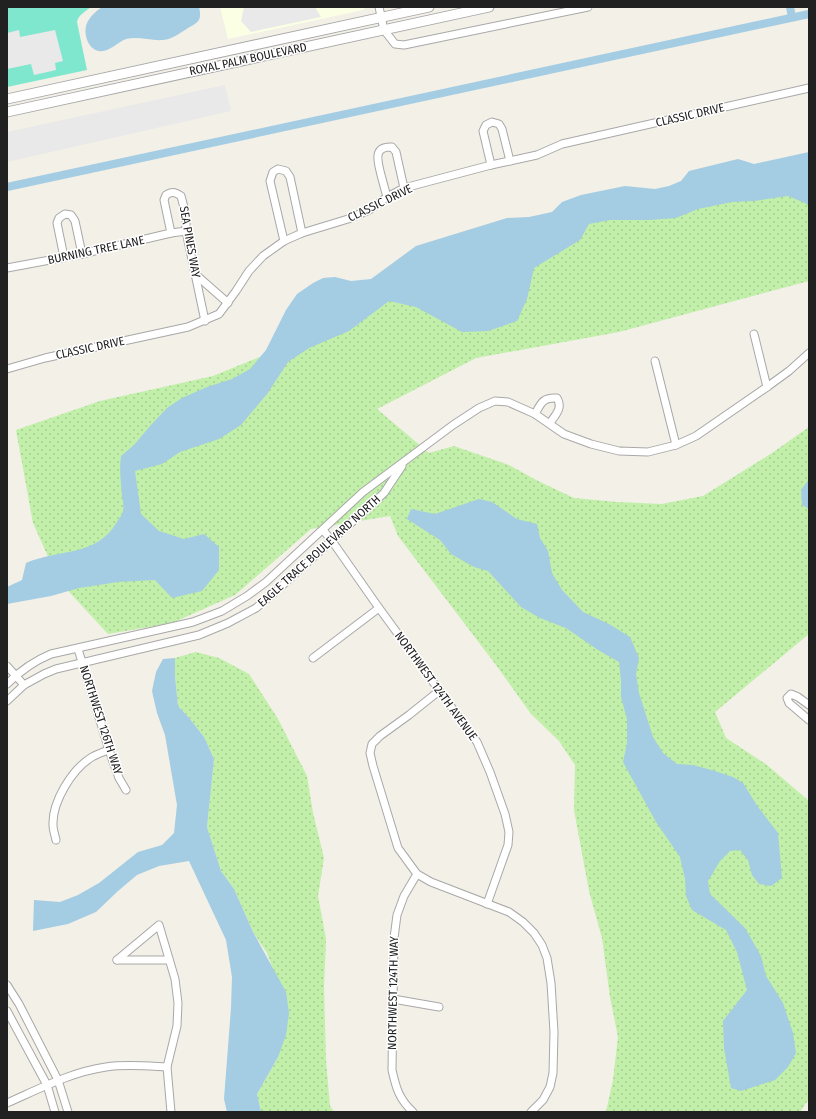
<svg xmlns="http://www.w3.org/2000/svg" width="816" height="1119" font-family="'Fira Sans Condensed',sans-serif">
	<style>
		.education { fill: #fbffe3 }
		.grass { fill: url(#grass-dots) }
		.pitch { fill: #7fe7ce }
		.parking { fill: #e9e9e9 }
		.water { fill: #a4cce3 }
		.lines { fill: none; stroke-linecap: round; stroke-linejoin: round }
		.canal { stroke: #a4cce3; stroke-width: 8 }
		.minor-casing { stroke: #a8a8a8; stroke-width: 9 }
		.tertiary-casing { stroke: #a8a8a8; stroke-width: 11 }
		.minor { stroke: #fff; stroke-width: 7 }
		.tertiary { stroke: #fff; stroke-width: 9 }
		.labels { text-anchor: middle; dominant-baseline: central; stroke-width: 3; stroke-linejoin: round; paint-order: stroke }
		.street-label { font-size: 12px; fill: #212121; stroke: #fff }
	</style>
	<defs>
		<pattern id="grass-dots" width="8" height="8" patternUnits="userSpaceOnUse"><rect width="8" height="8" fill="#c2efa9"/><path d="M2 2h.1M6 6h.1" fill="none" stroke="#a6cd91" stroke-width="1.8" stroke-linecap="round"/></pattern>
	</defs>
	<rect width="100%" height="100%" fill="#f2f0e7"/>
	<path class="education" d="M220 7H366L363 10 228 39Z"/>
	<g class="grass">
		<path d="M809 166V281L619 332 476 358 377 409 429 453 454 446 509 465 538 481 574 498 617 502 662 504 703 496 772 453 809 427V634L715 712 726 738 767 765 809 801V1099L800 1112H606L613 1080 618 1037 610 997 602 938 589 891 574 810 575 765 559 741 531 714 496 665 398 536 390 516 311 529 235 595 172 623 108 634 59 581 33 523 16 430 100 401 213 376 277 350 454 247Z"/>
		<path d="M196 652 219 658 249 674 278 719 307 776 313 813 324 858 318 896 326 939 324 987 326 1061 330 1106 334 1112H261L257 1094 278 1057 286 992 275 974 267 953 253 932 234 889 221 871 207 827 214 759 204 737 190 719 178 706 175 676V658Z"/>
	</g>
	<path class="pitch" d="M7 7H91C86 11 78 15 77 22L87 70 7 87Z"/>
	<g class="parking">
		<path d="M244 7H315L321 17 251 32 241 21Z"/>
		<path d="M19 30 20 37 55 30 63 61 55 63 56 70 34 75 31 64 7 69V33Z"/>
		<path d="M225 85 231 111 7 162V132Z"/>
	</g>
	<g class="water">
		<path d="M102 7H199C202 20 199 22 188 28 180 33 173 39 163 40 151 41 138 36 126 39 118 42 108 53 99 51 88 49 84 35 86 26 88 18 96 11 102 7Z"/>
		<path d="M809 152V206L805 203 788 196 754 201 732 202 698 209 676 218 649 220H610L589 224 580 240 534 268 527 299 517 321 488 331 462 332 416 307 389 301 349 331 309 348 288 362 267 394 241 425 219 439 180 452 162 464 135 471 141 514 159 531 184 539 204 534 219 547V570L202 591 172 598 155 580 118 582 79 588 51 596 7 604V587L22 580 26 563C58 549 97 557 117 522 119 519 122 515 123 511 124 507 123 500 122 496 121 482 119 470 121 456L134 445 150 426 167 408 182 398 207 387 232 379 250 369 266 350 286 310 297 294 313 283 323 278 335 277 351 281 371 279 416 246 507 218 529 217 552 212 562 202 581 195 625 186 655 189 669 186 681 181 689 171 738 159 754 164Z"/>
		<path d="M809 479V509L802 505 801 490Z"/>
		<path d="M479 499 492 502 517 519 537 524 540 538 548 551 552 573 562 590 583 612 609 624 630 637 639 658 636 674 639 693 653 737 663 753 677 764 693 765 715 771 733 777 743 783 758 807 778 833 782 878 771 886 759 884 752 875 748 860 740 850 730 851 720 861 708 881 710 894 745 928 761 956 766 976 783 1003 793 1033 796 1053 788 1067 775 1080 741 1091 731 1088 724 1048 723 1021 747 990 737 952 726 930 692 910 686 896 685 879 680 857 656 822 623 762 627 743V719L621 697V681L619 662 598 650 566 628 540 618 521 607 488 571 474 567 451 554 440 540 407 519 411 509 435 514Z"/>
		<path d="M175 658V676L178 706 190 719 204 737 214 759 207 827 221 871 234 889 253 932 286 992 289 1013 286 1035 278 1057 257 1094 261 1112H227L224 1099 231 1008 232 977 226 940 189 861 159 866 137 875 118 891 96 912 68 924 33 931 34 900 60 902 78 895 99 883 138 852 162 845 174 833 177 805 165 735 157 713 152 691 156 672 163 659Z"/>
	</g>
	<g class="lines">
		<g class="canal">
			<path d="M790 7 792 17"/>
			<path d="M7 187 809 14"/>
		</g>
		<g class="minor-casing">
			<g id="minor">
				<path d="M379 7 384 30 395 44 404 45 588 7"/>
				<path d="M491 165 483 131 486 125 492 122 499 124 502 129 510 161"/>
				<path d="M387 197C385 190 383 182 381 175 378 162 372 146 392 147L396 152 404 188"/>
				<path d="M171 233 164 200 166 195C172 191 175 192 181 196L186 215V231L205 321"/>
				<path d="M284 241 270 181 273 172 278 169 286 171 290 177 302 233"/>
				<path d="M64 257 57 223 59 218 65 214 71 215 75 221 82 254"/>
				<path d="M7 268 82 254 171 233 186 231"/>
				<path d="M195 274 228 303"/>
				<path d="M754 334 767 387"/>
				<path d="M655 361 676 445"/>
				<path d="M7 369 45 358 188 327 219 314 236 291 249 271 263 256 284 241 302 233 348 219 369 210 387 197 404 188 491 165 537 155 562 144 809 88"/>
				<path d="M535 414C541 403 543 397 557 398 563 408 556 414 550 423"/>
				<path d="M323 530 332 541 379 608 477 742 490 772 505 814 509 832 508 845 487 904"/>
				<path d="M78 649 109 750 119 778 126 790"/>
				<path d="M313 658 379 608"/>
				<path d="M7 666 24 685"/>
				<path d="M7 684C20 671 34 661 51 654L193 622 222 611 247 596 266 582 363 492 453 425 479 408 495 401 508 402 535 414 564 434 591 444 619 451 648 452 676 445 696 436 767 387 789 371 809 353"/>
				<path d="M439 691 409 715 380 736 372 744 370 753 373 766 398 848 417 874 431 882 509 912 523 922 534 933 542 945 547 958 551 983 554 1032 553 1073 550 1087 543 1100 531 1112"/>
				<path d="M7 701 24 685 44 674 56 669 199 635 228 623 256 608 275 592 384 493 402 466"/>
				<path d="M809 705 798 697 791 694 787 698 789 703 809 720"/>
				<path d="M56 840C55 835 53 830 53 825 52 802 72 769 92 757 97 754 103 752 109 750"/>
				<path d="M117 960 159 925 175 979 178 1003 177 1026 167 1067 171 1112"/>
				<path d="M117 960H169"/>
				<path d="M7 985 19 1004 58 1080 68 1112"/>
				<path d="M393 999 439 1007"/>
				<path d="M7 1011 47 1085 55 1112"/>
				<path d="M7 1103C39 1089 71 1072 106 1067 126 1064 147 1066 167 1067"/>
				<path d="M413 1112C399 1099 396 1088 392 1070L394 938 397 915 404 896 417 874"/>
			</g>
		</g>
		<g class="tertiary-casing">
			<g id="tertiary">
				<path d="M7 99 429 7"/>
				<path d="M7 112 489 7"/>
			</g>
		</g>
		<use href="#minor" class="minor"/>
		<use href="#tertiary" class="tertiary"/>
	</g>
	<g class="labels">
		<g class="street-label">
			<text transform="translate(248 59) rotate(-12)">ROYAL PALM BOULEVARD</text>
			<text transform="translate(690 115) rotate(-13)">CLASSIC DRIVE</text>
			<text transform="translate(380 203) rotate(-26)">CLASSIC DRIVE</text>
			<text transform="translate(190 242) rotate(80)">SEA PINES WAY</text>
			<text transform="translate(96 250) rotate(-12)">BURNING TREE LANE</text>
			<text transform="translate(90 348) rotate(-12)">CLASSIC DRIVE</text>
			<text transform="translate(319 551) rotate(-42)">EAGLE TRACE BOULEVARD NORTH</text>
			<text transform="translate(436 686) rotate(54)">NORTHWEST 124TH AVENUE</text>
			<text transform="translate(101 720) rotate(72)">NORTHWEST 126TH WAY</text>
			<text transform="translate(393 993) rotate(-89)">NORTHWEST 124TH WAY</text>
		</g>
	</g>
	<rect width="816" height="1119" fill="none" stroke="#212121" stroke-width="16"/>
</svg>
